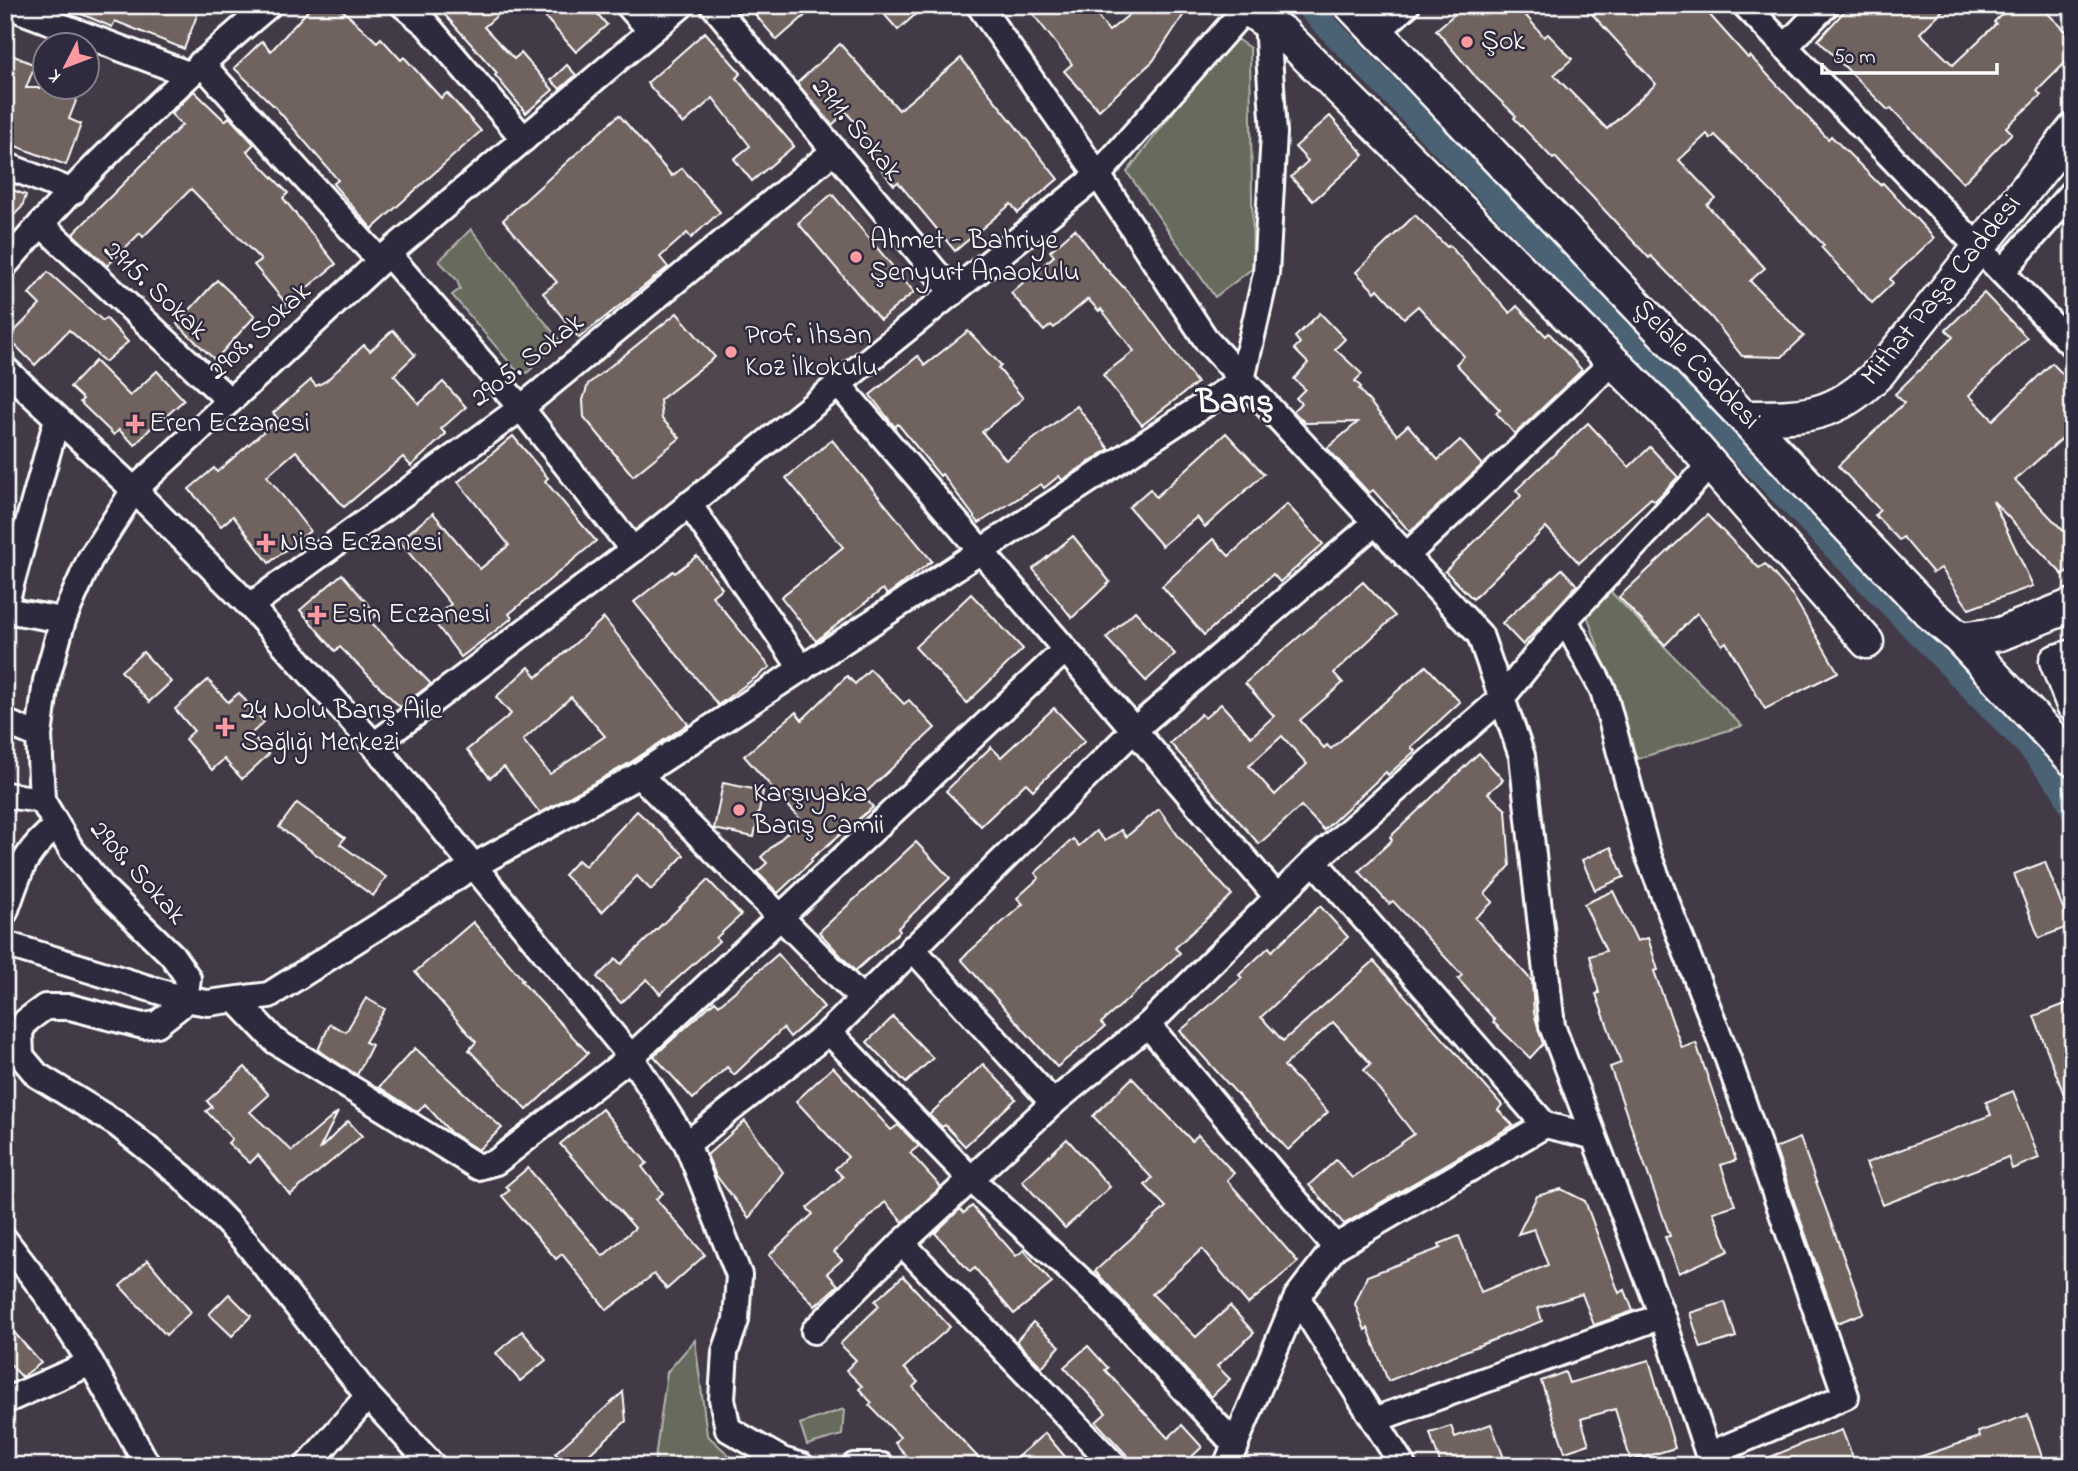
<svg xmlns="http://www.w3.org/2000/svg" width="2078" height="1471" font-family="'Indie Flower',sans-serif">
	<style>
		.built { fill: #50474e }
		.green { fill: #676b5d; stroke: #b3b5ae; stroke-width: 2 }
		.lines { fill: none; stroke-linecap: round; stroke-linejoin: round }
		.canal { stroke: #4b6275; stroke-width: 24 }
		.building { fill: #6f625e; stroke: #fff; stroke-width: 2; fill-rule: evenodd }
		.minor-casing { stroke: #fff; stroke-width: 30 }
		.tertiary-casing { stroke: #fff; stroke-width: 37 }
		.minor { stroke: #2f2a3d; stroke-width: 24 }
		.tertiary { stroke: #2f2a3d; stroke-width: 32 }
		.poi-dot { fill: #ff9aa2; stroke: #2f2a3d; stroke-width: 2.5 }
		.labels { text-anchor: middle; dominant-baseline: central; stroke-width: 5; stroke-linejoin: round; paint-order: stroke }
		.poi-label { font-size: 28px; fill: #fff; stroke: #2f2a3d; text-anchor: start }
		.street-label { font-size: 28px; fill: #fff; stroke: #2f2a3d }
		.district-label { font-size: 35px; font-weight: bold; fill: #fff; stroke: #2f2a3d }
	</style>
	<rect width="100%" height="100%" fill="#423b47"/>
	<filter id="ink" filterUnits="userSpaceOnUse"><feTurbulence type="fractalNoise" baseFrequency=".0143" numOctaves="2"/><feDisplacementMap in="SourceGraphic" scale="14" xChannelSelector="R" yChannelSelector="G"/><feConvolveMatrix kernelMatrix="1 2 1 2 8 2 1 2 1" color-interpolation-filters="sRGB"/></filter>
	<g filter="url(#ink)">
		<path class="built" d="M828 167 926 298 636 530 539 406Z"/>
		<g class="green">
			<path d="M1232 36 1250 48 1253 268 1215 297 1127 172Z"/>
			<path d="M471 229 560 341 527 373 515 369 452 295 460 289 457 280 439 261Z"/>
			<path d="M1608 589 1742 726 1637 759 1587 615Z"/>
			<path d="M695 1340 707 1435 741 1466H654L667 1372Z"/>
			<path d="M844 1409 842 1435 807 1445 800 1424Z"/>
		</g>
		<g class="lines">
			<path class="canal" d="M1306 5 2029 747 2062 787 2073 810"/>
		</g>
		<g class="building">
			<path d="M60 5H201L184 49 115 21 112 27Z"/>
			<path d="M313 5H337L377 42 381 38 401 60 404 57 441 98 447 93 481 131 372 229 333 184 338 180 276 108 234 68 262 41 271 51Z"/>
			<path d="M436 5H509L484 27 514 59 521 53 553 90 526 113 495 75 497 73Z"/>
			<path d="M559 5H590L607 25 576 52 545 17Z"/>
			<path d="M747 5H817L777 40Z"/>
			<path d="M876 5H926L898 30Z"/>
			<path d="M1026 5H1089L1109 31 1141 5H1190L1153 61 1099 110 1064 71 1072 64Z"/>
			<path d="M1465 5H1517L1544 37 1548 34 1572 59 1554 75 1607 129 1656 84 1592 14 1602 5H1701L1748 58 1750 56 1828 139 1831 136 1880 185 1883 183 1934 238 1890 279 1893 283 1872 303 1821 247 1824 245 1715 135 1711 139 1707 134 1679 160 1715 198 1707 205 1765 268 1750 281 1804 336 1782 357 1742 356 1711 317 1651 256 1649 258 1555 157 1553 159 1514 118 1516 116 1474 75 1436 30Z"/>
			<path d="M1850 5H1948L1920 33 1953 65 1996 24 1994 22 2011 5H2039L2073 38V55L2037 91 2041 95 2006 127 2012 133 1963 183 1891 108 1888 110 1818 40Z"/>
			<path d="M705 32 741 73 736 78 794 146 752 181 734 159 750 146 713 98 683 124 647 83Z"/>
			<path d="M840 44 899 110 961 58 1058 179 1018 213 1011 204 955 251 898 182 894 185 863 147 871 141 846 112 832 125 797 83Z"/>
			<path d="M5 52 35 65 26 88H81L69 119 81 124 66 165 5 142Z"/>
			<path d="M567 65 576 75 560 89 551 80Z"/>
			<path d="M194 91 225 121 229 117 254 144 247 151 288 193 283 198 336 264 303 291 306 294 289 307 254 265 261 260 191 189 143 237 140 233 107 266 73 234 182 125 171 114Z"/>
			<path d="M619 115 672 176 682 168 720 212 691 238 687 233 660 257 668 267 579 338 543 293 557 282 503 220Z"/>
			<path d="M1330 116 1364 155 1313 201 1291 177 1308 161 1295 147Z"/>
			<path d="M5 187 26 195 22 207 5 224Z"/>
			<path d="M832 194 914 292 880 320 798 223Z"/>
			<path d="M1415 215 1447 247 1449 245 1510 313 1517 306 1546 336 1549 333 1582 370 1515 434 1496 413 1500 410 1456 364 1464 356 1418 306 1404 318 1378 289 1375 292 1356 272Z"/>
			<path d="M1075 229 1099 261 1140 305 1197 383 1142 425 1103 375 1134 351 1101 309 1099 311 1088 299 1054 328 1051 325 1044 331 1011 293 1054 256 1050 251Z"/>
			<path d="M48 272 103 321 106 318 128 342 105 362 69 330 35 365 8 338 40 305 29 294Z"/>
			<path d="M217 280 255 316 215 360 177 324Z"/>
			<path d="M1984 293 2027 338 1969 395 1993 420 2052 363 2073 385V429L2015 480 2073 541V566L2063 575 1993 501 2033 586 1969 609 1941 568 1933 573 1903 537 1899 540 1875 515 1880 510 1838 466 1904 403 1895 394 1953 337 1946 330Z"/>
			<path d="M677 313 715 357 660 400 662 419 680 438 633 476 584 417 583 400 588 384Z"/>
			<path d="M1320 313 1345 339 1335 349 1362 374 1355 381 1361 387 1359 389 1397 435 1408 425 1438 460 1460 440 1482 465 1410 532 1373 490 1369 493 1327 448 1358 422 1305 423 1293 411 1301 403 1296 398 1305 389 1294 379 1308 363 1294 349 1300 343 1295 337Z"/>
			<path d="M393 330 415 355 394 375 419 404 443 382 466 407 441 429 446 434 411 466 403 457 344 507 296 451 267 476 310 531 269 563 233 516 221 526 189 489 214 468 217 472 278 419 273 413 311 380 316 386 326 381 364 345 370 351Z"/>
			<path d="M968 331 1001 365 998 368 1023 398 982 432 1006 460 1077 406 1109 449 1062 480 1059 476 1044 488 1041 484 979 523 942 474 940 476 898 424 895 427 870 395 918 356 925 365Z"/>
			<path d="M95 361 130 396 157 371 184 400 164 418 162 416 135 445 119 430 114 435 80 402 83 399 70 387Z"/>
			<path d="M1588 423 1629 467 1650 447 1678 477 1655 501 1651 498 1579 563 1546 527 1473 599 1445 571 1521 496 1516 490Z"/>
			<path d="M1226 433 1264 474 1205 527 1197 517 1162 546 1129 507 1150 489 1156 497Z"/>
			<path d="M513 436 548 478 545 481 596 541 509 614 512 618 461 657 432 619 451 604 399 541 433 513 480 569 509 545 458 482Z"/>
			<path d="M832 440 932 561 887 595 883 589 816 641 781 597 843 547 786 478Z"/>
			<path d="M1287 504 1323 544 1280 582 1273 574 1204 635 1162 586 1213 539 1229 556Z"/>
			<path d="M1707 515 1759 568 1765 564 1793 596 1838 672 1765 709 1726 642 1722 645 1697 613 1665 645 1619 597Z"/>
			<path d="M1073 536 1110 582 1072 618 1033 569Z"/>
			<path d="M697 556 722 588 712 596 770 667 718 705 634 602 673 571 675 573Z"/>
			<path d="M1562 569 1577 585 1523 645 1502 623Z"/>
			<path d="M342 574 377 615 370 621 431 684 400 707 340 647 335 651 300 610Z"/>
			<path d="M1363 582 1395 616 1334 673 1343 683 1300 720 1324 748 1327 745 1331 749 1426 666 1460 702 1411 747 1415 751 1388 775 1386 772 1324 830 1301 806 1259 844 1170 743 1201 714 1205 718 1221 704 1251 737 1274 716 1245 683ZM1282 736 1307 764 1275 795 1249 766Z"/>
			<path d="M971 594 1023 649 967 703 915 647Z"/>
			<path d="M1135 611 1175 654 1146 681 1106 638Z"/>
			<path d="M604 618 688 724 631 762 540 813 504 767 490 778 467 750 511 714 496 697 529 667 537 677ZM571 697 605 736 550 774 523 740Z"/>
			<path d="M143 652 171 682 149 702 121 671Z"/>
			<path d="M870 669 904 704 909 700 935 728 863 795 873 807 811 859 812 861 778 893 757 872 767 863 761 857 801 820 744 756 796 712 802 720 847 676 855 684Z"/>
			<path d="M208 680 228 702 239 693 264 722 251 734 269 754 242 779 224 759 212 770 185 739 194 731 175 709Z"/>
			<path d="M1054 708 1085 741 1033 790 1026 783 981 826 946 791 991 747 1001 757Z"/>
			<path d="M1479 753 1503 780 1488 793 1506 810 1510 866 1485 894 1493 902 1475 918 1532 981 1534 1013 1543 1044 1530 1058 1493 1022 1495 1020 1458 979 1462 975 1393 901 1389 904 1359 871 1392 840 1390 837Z"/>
			<path d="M723 783 763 791 754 837 714 829Z"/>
			<path d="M297 803 345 838 340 844 386 877 373 896 279 827Z"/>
			<path d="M1159 809 1179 837 1232 895 1175 948 1180 953 1101 1023 1105 1027 1057 1067 961 959 1023 904 1017 898 1039 878 1035 873 1073 839 1079 846 1096 831 1105 841 1121 830 1126 837Z"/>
			<path d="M637 811 684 855 651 890 637 876 602 912 564 875 578 860 585 866Z"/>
			<path d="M916 842 950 878 898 928 900 931 855 971 819 932Z"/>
			<path d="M1611 847 1624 877 1595 890 1582 860Z"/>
			<path d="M2045 862 2070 926 2039 938 2014 874Z"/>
			<path d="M708 880 741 915 716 938 719 941 660 994 647 979 621 1003 597 977 616 959 621 964Z"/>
			<path d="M1613 891 1637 941 1648 938 1658 970 1654 971 1682 1048 1696 1043 1736 1160 1721 1165 1735 1205 1713 1212 1729 1251 1679 1273 1665 1237 1670 1236 1610 1067 1621 1063 1596 994 1599 993 1590 956 1606 951 1584 904Z"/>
			<path d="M1320 906 1348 937 1261 1017 1283 1041 1374 961 1502 1105 1498 1110 1513 1125 1344 1224 1309 1185 1336 1160 1352 1178 1414 1134 1364 1070 1371 1064 1333 1022 1284 1066 1328 1112 1288 1150 1180 1031 1242 978 1239 975 1269 947 1272 951Z"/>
			<path d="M473 922 523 980 521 981 588 1053 527 1110 469 1050 476 1042 415 972Z"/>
			<path d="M778 954 824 1007 790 1037 783 1028 734 1075 727 1067 693 1099 654 1056 715 1001 719 1005Z"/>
			<path d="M366 998 385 1009 365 1042 372 1045 357 1075 318 1050 330 1024 346 1032Z"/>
			<path d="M2073 1001V1113H2071L2034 1016Z"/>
			<path d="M893 1017 933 1058 906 1083 867 1042Z"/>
			<path d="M415 1048 502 1128 478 1150 450 1132 425 1104 418 1112 379 1087Z"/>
			<path d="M983 1064 1016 1099 965 1146 945 1125 942 1127 929 1115Z"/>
			<path d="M245 1067 269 1095 250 1112 292 1151 338 1112 319 1150 348 1121 362 1136 290 1195 258 1155 250 1163 228 1143 232 1139 206 1111 212 1107 207 1101Z"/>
			<path d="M833 1067 891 1130 898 1125 919 1146 910 1153 941 1187 903 1222 885 1202 834 1252 842 1260 827 1273 838 1285 815 1306 769 1255 813 1214 807 1208 843 1177 835 1169 848 1157 796 1101Z"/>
			<path d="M1132 1078 1192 1141 1198 1135 1234 1173 1227 1180 1298 1262 1248 1304 1202 1249 1152 1294 1196 1337 1230 1306 1254 1333 1217 1366 1230 1379 1211 1397 1095 1271 1166 1207 1145 1185 1152 1178 1093 1116Z"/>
			<path d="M2013 1091 2039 1158 2012 1169 2008 1157 1883 1205 1866 1163 1991 1115 1986 1102Z"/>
			<path d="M602 1109 647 1163 642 1167 663 1193 656 1199 705 1255 667 1289 654 1274 607 1310 562 1254 556 1259 502 1196 510 1190 506 1186 528 1168 603 1256 635 1228 560 1144Z"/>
			<path d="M745 1121 783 1172 749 1218 715 1174 707 1155Z"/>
			<path d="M1800 1138 1864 1313 1837 1323 1775 1148Z"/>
			<path d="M1067 1139 1110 1187 1065 1228 1022 1181Z"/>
			<path d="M1561 1189 1585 1201 1619 1293 1625 1290 1633 1311 1594 1325 1582 1294 1538 1308 1542 1321 1388 1381 1368 1328 1365 1330 1355 1304 1367 1276 1441 1248 1439 1244 1459 1236 1481 1292 1548 1265 1534 1229 1518 1234 1537 1196Z"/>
			<path d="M972 1206 1016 1256 1024 1250 1052 1283 1014 1314 975 1268 970 1272 935 1233 960 1209 964 1213Z"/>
			<path d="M148 1260 191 1312 166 1335 120 1286Z"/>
			<path d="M903 1276 950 1327 904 1368 918 1382 913 1387 986 1466H916L895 1443 900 1437 869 1405 872 1403 859 1389 862 1386 846 1370 856 1360 840 1344 879 1306 875 1301Z"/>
			<path d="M229 1294 251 1316 232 1336 209 1314Z"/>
			<path d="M1725 1302 1736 1337 1701 1348 1690 1313Z"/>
			<path d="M5 1322 41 1363 22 1377 5 1359Z"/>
			<path d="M1033 1322 1060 1346 1042 1367 1016 1341Z"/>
			<path d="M522 1331 546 1360 520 1381 496 1353Z"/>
			<path d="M1088 1346 1108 1368 1105 1370 1168 1438 1182 1425 1202 1447 1182 1466H1137L1096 1422 1106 1413 1064 1367Z"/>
			<path d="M1649 1360 1675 1448 1631 1461 1615 1409 1581 1419 1589 1444 1565 1452 1541 1381 1565 1372 1569 1383Z"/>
			<path d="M623 1392 626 1421 576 1466H567L555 1453Z"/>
			<path d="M2028 1415 2045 1466H1905L1904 1462 1980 1437 1978 1432Z"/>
			<path d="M1491 1424 1507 1466H1441L1430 1433 1451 1426 1455 1437Z"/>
			<path d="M1842 1430 1856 1466H1749L1804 1443Z"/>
			<path d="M1045 1433 1073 1466H1007Z"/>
		</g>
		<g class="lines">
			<g class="minor-casing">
				<g id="minor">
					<path d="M6 5 188 74"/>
					<path d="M403 5 427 25 524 139"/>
					<path d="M628 5 651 31"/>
					<path d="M713 5 953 293"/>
					<path d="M979 5 1098 175 1207 341 1480 635 1522 756 1552 1026 1662 1316 1712 1466"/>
					<path d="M1745 5 2073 346"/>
					<path d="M1377 32 1407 5"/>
					<path d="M1785 47 1826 5"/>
					<path d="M201 63 380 261"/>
					<path d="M5 165 73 192"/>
					<path d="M41 224 230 401"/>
					<path d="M388 254 521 408 633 550"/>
					<path d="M5 265C85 171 175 85 269 5"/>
					<path d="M2002 272 2073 191"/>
					<path d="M5 369 134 490 250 606 374 745 631 1057 687 1144 739 1275 736 1320 725 1352 722 1399 728 1429 782 1460 802 1466"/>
					<path d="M838 384 1277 897"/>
					<path d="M689 504 802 669"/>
					<path d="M1406 556 1612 363"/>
					<path d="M5 606 57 419"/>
					<path d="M250 606 521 408 834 151"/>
					<path d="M5 610 63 620"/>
					<path d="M1565 620 1603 690 1647 852 1728 1059 1846 1396 1708 1455"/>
					<path d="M5 722 39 736"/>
					<path d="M374 745 633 550 1098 175 1245 9"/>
					<path d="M639 775 862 999"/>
					<path d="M5 795 42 800"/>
					<path d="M1314 861 1545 1125 1592 1136"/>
					<path d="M5 912C20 872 22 853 57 826"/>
					<path d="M5 944 184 999 208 1003 269 995 472 867 639 775 1242 380 1266 274 1274 133 1267 23"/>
					<path d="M912 948 1053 1103"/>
					<path d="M238 1002 275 1041 478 1167 496 1162 631 1057 1065 650"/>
					<path d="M1148 1025 1335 1247"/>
					<path d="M829 1032 972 1180 1099 1297 1236 1446"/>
					<path d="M687 1144 829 1032 1134 730 1375 523"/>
					<path d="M5 1240 47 1295 91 1363 148 1466"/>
					<path d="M902 1243 1115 1466"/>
					<path d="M814 1331 902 1243 1053 1103 1148 1025 1314 861 1502 698 1565 620 1710 465"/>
					<path d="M368 1396 433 1466"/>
					<path d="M5 1401 91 1363"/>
					<path d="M1374 1420 1662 1316"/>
					<path d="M307 1466 368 1396 245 1241 183 1177 117 1124 37 1075 21 1056 20 1032 26 1021 45 1007H70L143 1026 157 1024 180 1006 186 993 188 978 172 955 104 889 71 849 42 800 39 736 46 681 63 620 90 559 134 490 388 254 682 5"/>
					<path d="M854 1466H882"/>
					<path d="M1226 1466 1297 1297"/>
					<path d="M1403 1466 1297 1297 1335 1247 1545 1125"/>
				</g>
			</g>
			<g class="tertiary-casing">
				<g id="tertiary">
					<path d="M1241 5 1283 33 1667 415 1867 642"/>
					<path d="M1351 5 1931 614 1960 639 2000 634 2073 605"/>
					<path d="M1747 417C1808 417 1834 417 1879 373L2073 130"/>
					<path d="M1960 639 2073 760"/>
					<path d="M2073 656 2056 661 2073 705"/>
				</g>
			</g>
			<use href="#minor" class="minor"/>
			<use href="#tertiary" class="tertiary"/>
		</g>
	</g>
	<g class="poi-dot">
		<circle cx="1467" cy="42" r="7"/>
		<circle cx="856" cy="257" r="7"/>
		<circle cx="731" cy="352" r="7"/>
		<path d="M131.5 413.5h7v7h7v7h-7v7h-7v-7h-7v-7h7z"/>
		<path d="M262.5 532.5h7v7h7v7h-7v7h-7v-7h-7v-7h7z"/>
		<path d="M313.5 604.5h7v7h7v7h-7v7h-7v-7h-7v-7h7z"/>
		<path d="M221.5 716.5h7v7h7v7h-7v7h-7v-7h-7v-7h7z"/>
		<circle cx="739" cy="810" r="7"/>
	</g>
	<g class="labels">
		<g class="poi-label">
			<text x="1481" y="42">Şok</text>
			<text x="870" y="241">Ahmet - Bahriye<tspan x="870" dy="32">Şenyurt Anaokulu</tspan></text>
			<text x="745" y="336">Prof. İhsan<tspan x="745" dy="32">Koz İlkokulu</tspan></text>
			<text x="149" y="424">Eren Eczanesi</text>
			<text x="280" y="543">Nisa Eczanesi</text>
			<text x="331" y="615">Esin Eczanesi</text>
			<text x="241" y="711">24 Nolu Barış Aile<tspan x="241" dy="32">Sağlığı Merkezi</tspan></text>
			<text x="753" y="794">Karşıyaka<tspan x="753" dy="32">Barış Camii</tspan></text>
		</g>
		<g class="street-label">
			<text transform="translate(856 130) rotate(50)">2911. Sokak</text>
			<text transform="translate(155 291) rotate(43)">2915. Sokak</text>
			<text transform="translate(1942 291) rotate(-51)">Mithat Paşa Caddesi</text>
			<text transform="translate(260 332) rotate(-43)">2908. Sokak</text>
			<text transform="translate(528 361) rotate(-38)">2905. Sokak</text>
			<text transform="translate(1696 365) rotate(46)">Şelale Caddesi</text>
			<text transform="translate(137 873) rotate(48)">2908. Sokak</text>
		</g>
		<g class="district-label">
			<text x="1235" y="403">Barış</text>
		</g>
	</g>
	<rect width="2078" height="1471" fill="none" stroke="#2f2a3d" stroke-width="28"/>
	<rect x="14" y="14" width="2050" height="1443" fill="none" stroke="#fff" stroke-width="2.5" filter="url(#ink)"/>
	<g transform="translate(66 66) rotate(228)"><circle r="33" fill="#2f2a3d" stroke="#827f8b" stroke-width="2"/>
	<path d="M0-5L12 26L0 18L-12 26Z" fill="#ff9aa2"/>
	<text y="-10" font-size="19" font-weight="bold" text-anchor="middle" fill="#ffffff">K</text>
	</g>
	<path d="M1822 63v10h175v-10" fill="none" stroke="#ffffff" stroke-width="3.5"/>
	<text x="1833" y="63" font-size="21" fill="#ffffff" stroke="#2f2a3d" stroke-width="5" paint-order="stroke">50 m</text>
</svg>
